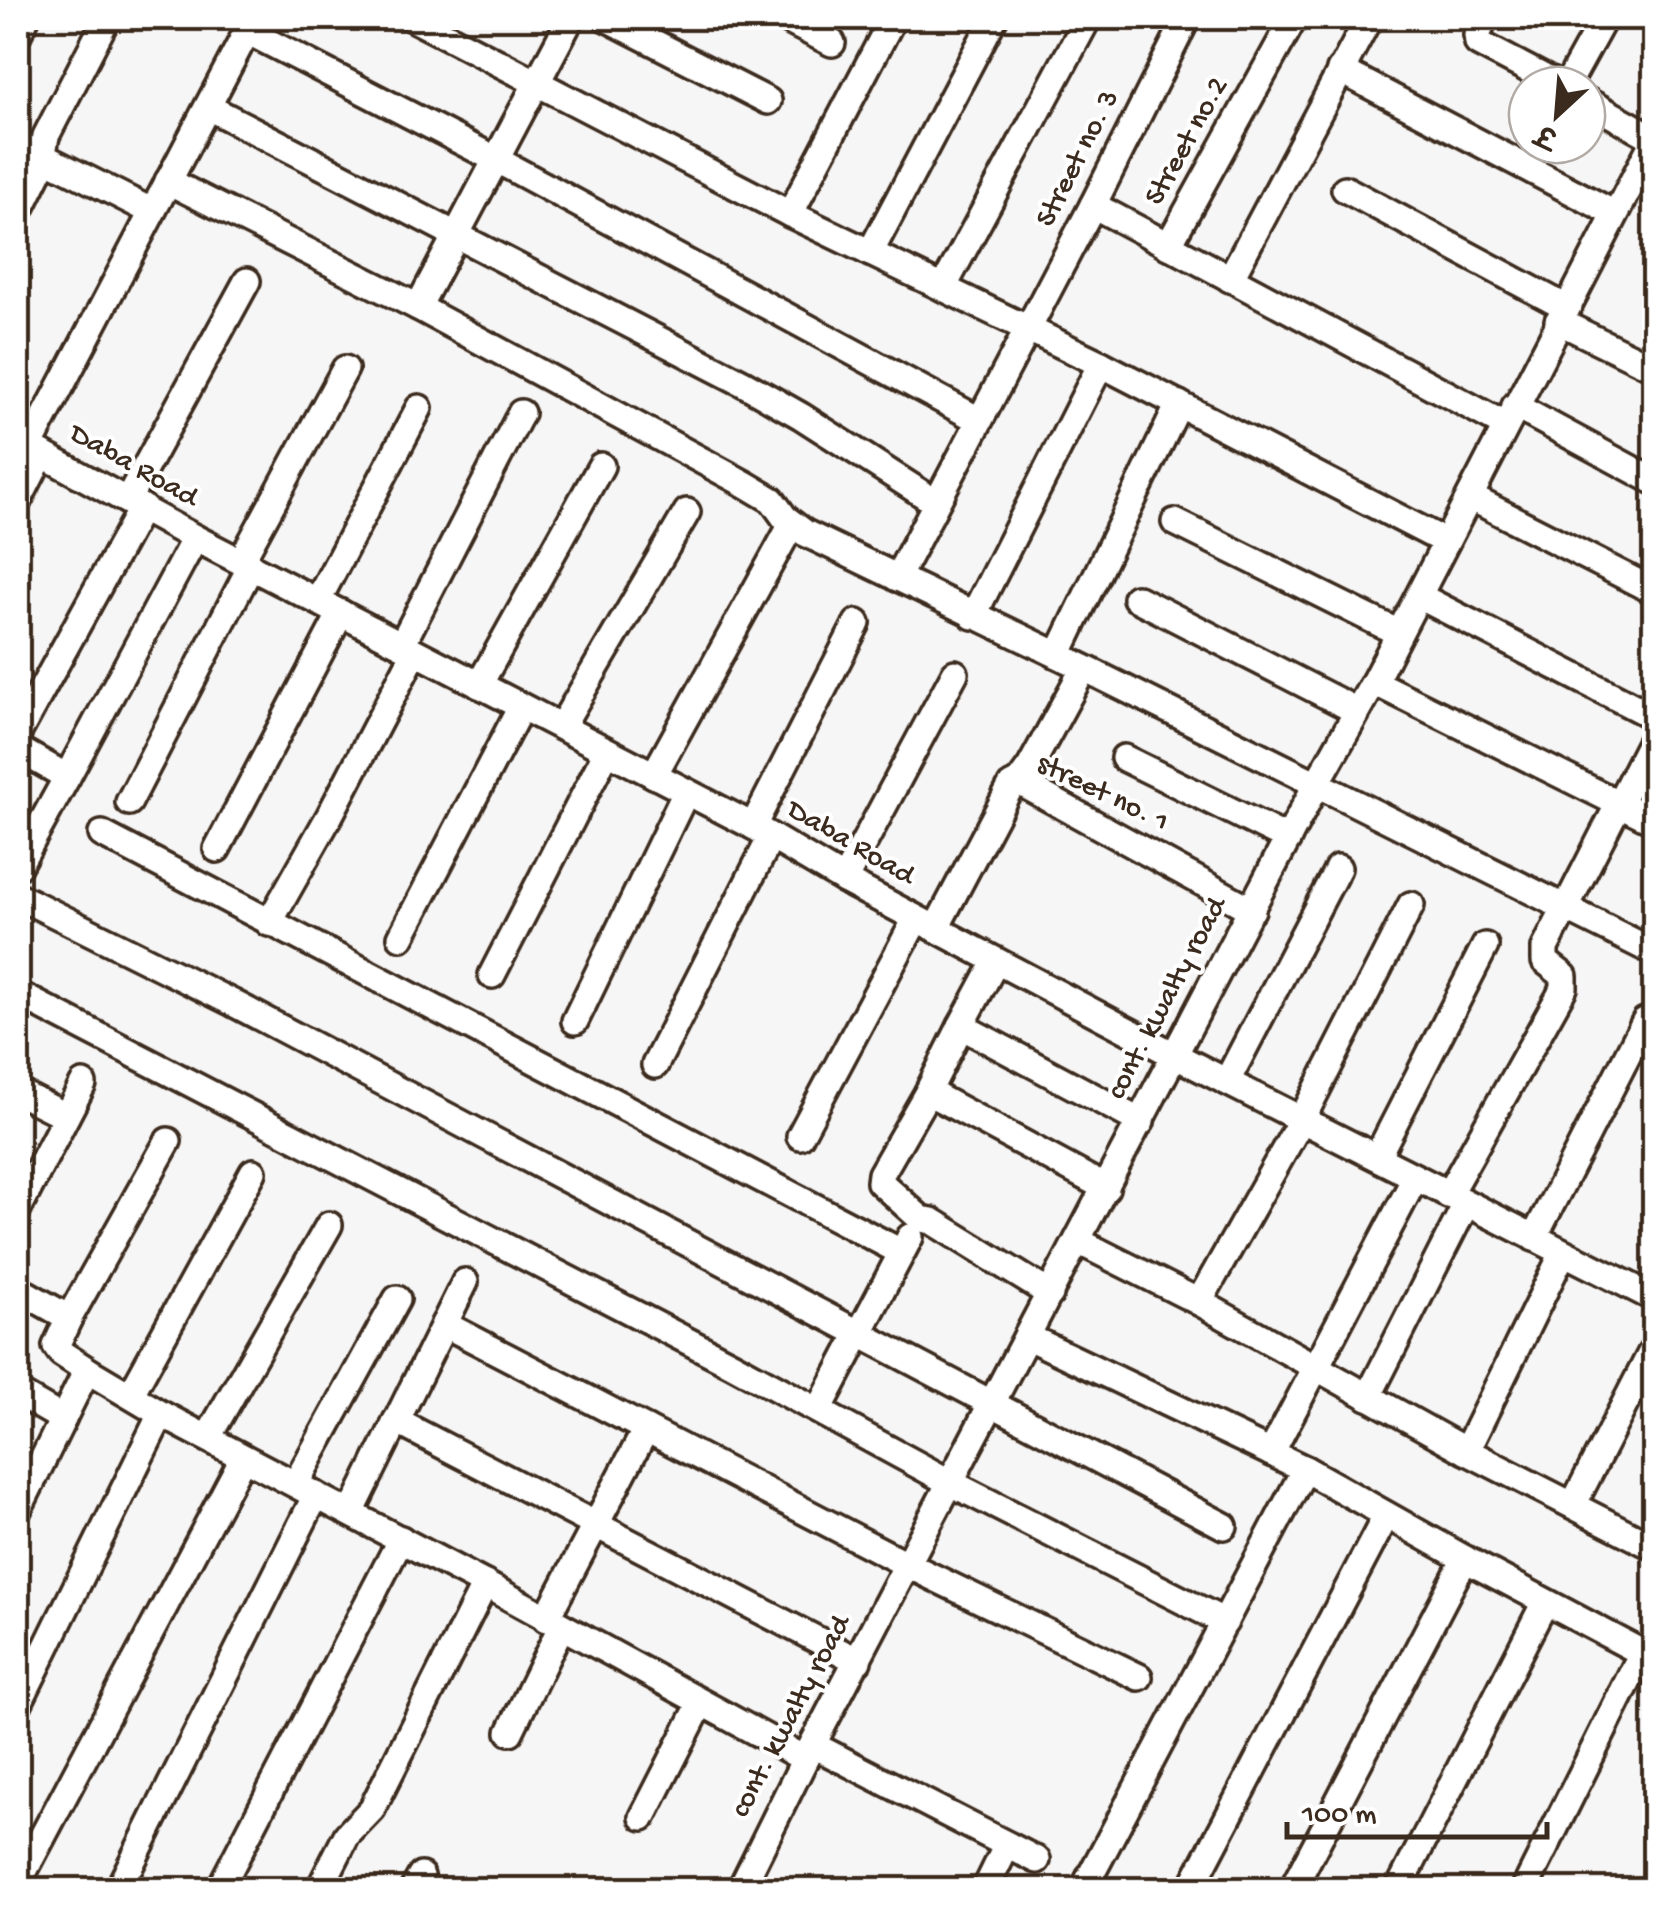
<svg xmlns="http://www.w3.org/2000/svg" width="1672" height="1907" font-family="'Gochi Hand','Playpen Sans Deva',sans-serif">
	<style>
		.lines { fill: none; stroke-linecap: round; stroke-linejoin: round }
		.minor-casing { stroke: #3b2a1e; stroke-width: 32 }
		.minor { stroke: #fff; stroke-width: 25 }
		.labels { text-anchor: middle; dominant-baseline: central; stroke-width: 8; stroke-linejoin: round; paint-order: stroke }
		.street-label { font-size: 30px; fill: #3b2a1e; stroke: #fff }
	</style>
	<rect width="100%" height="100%" fill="#f7f6f6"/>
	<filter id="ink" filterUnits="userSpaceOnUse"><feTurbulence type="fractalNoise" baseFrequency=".01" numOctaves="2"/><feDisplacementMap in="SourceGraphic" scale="20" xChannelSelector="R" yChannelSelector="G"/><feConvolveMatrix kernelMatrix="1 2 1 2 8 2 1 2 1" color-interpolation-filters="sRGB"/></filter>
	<g filter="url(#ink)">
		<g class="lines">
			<g class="minor-casing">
				<g id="minor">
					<path d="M412 18 790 214 1101 364"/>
					<path d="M606 18 768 101"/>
					<path d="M783 18 832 43"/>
					<path d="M1485 18 1477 35 1478 43 1558 85"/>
					<path d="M247 31 497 160 979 420"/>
					<path d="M18 34 26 18"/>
					<path d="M1340 70 1615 214"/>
					<path d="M1567 85 1604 18"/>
					<path d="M1587 101 1654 138"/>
					<path d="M208 107 743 383 801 416 935 502"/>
					<path d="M18 144 151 211"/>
					<path d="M168 181 418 307 745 484 772 500 785 518 805 533 1058 655 1654 952"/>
					<path d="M1345 189 1565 307"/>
					<path d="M1093 205 1505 425"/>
					<path d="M18 214 40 170 46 136 107 18"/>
					<path d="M790 214 893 18"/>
					<path d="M1168 246 1294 18"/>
					<path d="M870 253 994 18"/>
					<path d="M1230 279 1369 18"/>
					<path d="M943 288 1088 18"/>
					<path d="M418 307 571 18"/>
					<path d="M1558 321 1654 368"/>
					<path d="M1515 406 1654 481"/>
					<path d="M18 441 195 538 753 826 844 880 1176 1056 1654 1298"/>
					<path d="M29 447 254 18"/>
					<path d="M1470 497 1654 591"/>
					<path d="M128 499 247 281"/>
					<path d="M18 501 42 454"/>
					<path d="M1175 522 1399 633"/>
					<path d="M241 561 345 369"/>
					<path d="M897 578 1093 205 1187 18"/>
					<path d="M1419 596 1654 717"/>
					<path d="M1136 598 1357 711"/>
					<path d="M318 600 419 408"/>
					<path d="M973 616 1101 364 1446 542"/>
					<path d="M402 644 521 413"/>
					<path d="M1058 655 1179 404"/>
					<path d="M1374 682 1654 821"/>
					<path d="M479 685 601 466"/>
					<path d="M561 727 687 512"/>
					<path d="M18 733 142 507"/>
					<path d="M18 749 67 777 18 866"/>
					<path d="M1124 758 1288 839"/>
					<path d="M654 775 792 524"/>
					<path d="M67 777 195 538"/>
					<path d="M1019 782 1030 767 1084 668"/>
					<path d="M129 802 251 566"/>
					<path d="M753 826 857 623"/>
					<path d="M102 834 901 1252"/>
					<path d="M217 849 341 613"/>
					<path d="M844 880 955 673"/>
					<path d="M18 896 233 1003 1224 1526"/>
					<path d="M269 923 330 815 415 652"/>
					<path d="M936 928 1011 786 1019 782 1252 910"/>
					<path d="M401 937 521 707"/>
					<path d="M996 961 961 1026 1141 1122"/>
					<path d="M492 975 607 751"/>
					<path d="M18 994 732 1364 951 1483 1225 1622"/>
					<path d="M575 1021 686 792"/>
					<path d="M961 1026 928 1092 1106 1188"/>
					<path d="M655 1065 771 837"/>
					<path d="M1227 1081 1338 868"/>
					<path d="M18 1092 66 1116"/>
					<path d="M928 1092 881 1174 880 1182 921 1219 932 1221 1050 1294"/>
					<path d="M800 1136 916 919"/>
					<path d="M1378 1155 1485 946"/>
					<path d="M1448 1195 1564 988V976L1545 961V948L1654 735"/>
					<path d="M18 1209 83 1084"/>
					<path d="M1534 1238 1645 1021"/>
					<path d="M1078 1241 1199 1302 1466 1451 1654 1547"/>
					<path d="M18 1289 69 1318 56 1346 61 1353 87 1370 161 1414 485 1584 805 1759"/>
					<path d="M1199 1302 1302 1119 1411 905"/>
					<path d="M69 1318 168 1141"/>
					<path d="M444 1324 908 1565 1139 1677"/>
					<path d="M1028 1337 1305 1469 1465 1559 1654 1659"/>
					<path d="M18 1393 63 1419"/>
					<path d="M131 1394 253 1172"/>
					<path d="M1368 1397 1466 1204"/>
					<path d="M819 1410 910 1237"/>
					<path d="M396 1421 858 1661"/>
					<path d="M208 1437 329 1225"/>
					<path d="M1466 1451 1563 1253"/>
					<path d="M1271 1453 1415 1178"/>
					<path d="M296 1483 397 1299"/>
					<path d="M1573 1505 1654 1347"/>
					<path d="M18 1510 87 1370"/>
					<path d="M351 1513 465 1282"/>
					<path d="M546 1619 646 1429"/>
					<path d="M18 1705 161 1414"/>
					<path d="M510 1732 561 1627"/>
					<path d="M813 1745 1037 1860"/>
					<path d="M643 1817 701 1703"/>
					<path d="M18 1883 243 1458"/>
					<path d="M118 1890 316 1495"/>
					<path d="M219 1890 401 1539"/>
					<path d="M319 1890 347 1835 372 1809 485 1584"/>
					<path d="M413 1890 421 1876"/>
					<path d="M740 1890 805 1759 1316 785 1374 682 1654 140"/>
					<path d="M985 1890 1007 1845"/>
					<path d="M1083 1890 1305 1469"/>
					<path d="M1190 1890 1386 1516"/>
					<path d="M1292 1890 1465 1559"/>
					<path d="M1398 1890 1545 1602"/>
					<path d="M1524 1890 1642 1653"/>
				</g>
			</g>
			<use href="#minor" class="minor"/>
		</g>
	</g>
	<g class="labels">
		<g class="street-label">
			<text transform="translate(1188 142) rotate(-61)">Street no.2</text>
			<text transform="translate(1079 159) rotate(-63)">Street no. 3</text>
			<text transform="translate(133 467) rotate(29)">Daba Road</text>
			<text transform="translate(1102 794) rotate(26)">street no. 1</text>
			<text transform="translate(850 844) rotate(30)">Daba Road</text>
			<text transform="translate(1168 999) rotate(-62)">cont. kwalty road</text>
			<text transform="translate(792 1717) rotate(-62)">cont. kwalty road</text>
		</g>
	</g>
	<rect width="1672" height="1907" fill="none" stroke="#fff" stroke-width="60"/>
	<rect x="30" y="30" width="1612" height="1847" fill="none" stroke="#3b2a1e" stroke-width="4" filter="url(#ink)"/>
	<g transform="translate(1557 115) rotate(206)"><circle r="48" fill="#ffffff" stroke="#b1aaa5" stroke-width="2.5"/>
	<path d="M0-8L18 38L0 25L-18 38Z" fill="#3b2a1e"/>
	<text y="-15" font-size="28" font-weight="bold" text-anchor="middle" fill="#3b2a1e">उ</text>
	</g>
	<path d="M1287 1822v15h260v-15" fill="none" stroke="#3b2a1e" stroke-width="5"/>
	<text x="1302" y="1822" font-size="30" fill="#3b2a1e" stroke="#ffffff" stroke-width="8" paint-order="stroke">100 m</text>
</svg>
